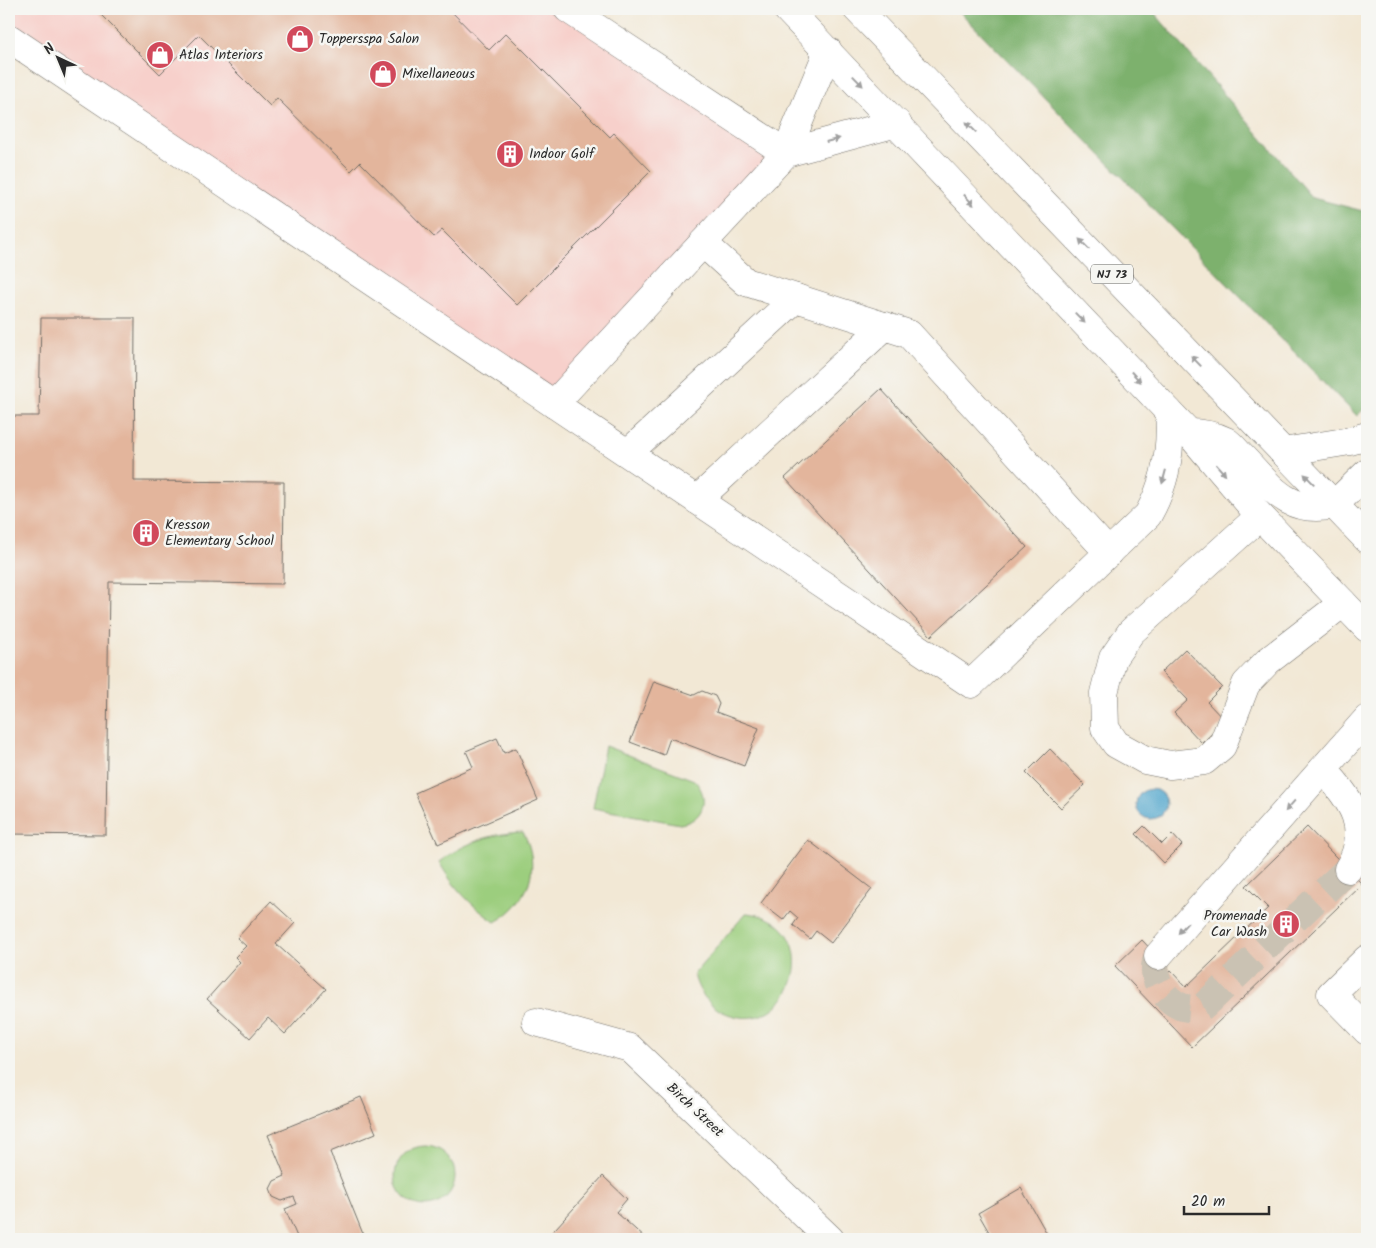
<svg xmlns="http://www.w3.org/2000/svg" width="1376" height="1248" font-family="Kalam,sans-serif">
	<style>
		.built { fill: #f7d0cb }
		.green { fill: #9cce7e; stroke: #647c54 }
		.forest { fill: #7db16d; stroke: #546e4c }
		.water { fill: #50a5cc; stroke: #3e687c }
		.building { fill: #e3b59c }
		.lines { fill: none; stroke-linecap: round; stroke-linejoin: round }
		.minor-tunnel { stroke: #cac2b3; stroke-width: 28; stroke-dasharray: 28 14; stroke-linecap: butt }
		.minor-casing { stroke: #716d66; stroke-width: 29 }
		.highway-casing { stroke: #716d66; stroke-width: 29 }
		.minor { stroke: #fff; stroke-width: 28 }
		.highway { stroke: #fff; stroke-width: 28 }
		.oneway { fill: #a0a0a0 }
		.labels { text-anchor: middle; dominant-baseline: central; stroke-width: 5; stroke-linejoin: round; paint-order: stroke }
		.shield { fill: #f6f6f2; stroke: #686867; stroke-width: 1 }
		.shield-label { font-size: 12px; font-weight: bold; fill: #2b2b2b }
		.poi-label { font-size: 14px; fill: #2b2b2b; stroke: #f6f6f2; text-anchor: start }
		.street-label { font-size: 14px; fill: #2b2b2b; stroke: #f6f6f2 }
	</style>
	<rect width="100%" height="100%" fill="#f6f6f2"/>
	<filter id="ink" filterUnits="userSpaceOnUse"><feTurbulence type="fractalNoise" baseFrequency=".02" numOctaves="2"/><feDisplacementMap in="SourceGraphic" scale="10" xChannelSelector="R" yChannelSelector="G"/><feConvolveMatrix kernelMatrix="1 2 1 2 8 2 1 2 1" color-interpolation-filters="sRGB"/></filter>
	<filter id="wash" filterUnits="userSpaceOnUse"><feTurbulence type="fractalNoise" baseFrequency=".0096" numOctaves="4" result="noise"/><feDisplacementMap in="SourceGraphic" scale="20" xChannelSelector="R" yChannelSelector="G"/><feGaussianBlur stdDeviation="1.12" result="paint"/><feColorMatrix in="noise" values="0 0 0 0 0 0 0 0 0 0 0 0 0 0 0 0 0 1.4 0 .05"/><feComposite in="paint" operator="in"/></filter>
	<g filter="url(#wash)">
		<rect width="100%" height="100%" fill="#f2e8d5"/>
		<path class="built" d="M9 9H568L786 153 554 404 9 38Z"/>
		<g class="green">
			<path d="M605 746 694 780C711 797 704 821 680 824L593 808Z"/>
			<path d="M523 832C542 866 529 904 495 922 471 906 453 887 439 862 464 843 492 833 523 832Z"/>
			<path d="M746 913C831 920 795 1045 723 1012 708 1005 697 990 694 974Z"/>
			<circle cx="425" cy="1176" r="30"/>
		</g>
		<path class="forest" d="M957 9H1151L1313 198 1367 212V406L1357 416Z"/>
		<circle class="water" cx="1151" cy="804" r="15"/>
		<g id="blocks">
			<g class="building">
				<path d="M95 9H449L489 50 506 33 610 137 614 133 651 171 517 305 442 230 434 237 360 162 351 171 277 98 270 106 199 35 160 74Z"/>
				<path d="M41 318H135L134 481 284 482 283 584 109 582 106 835 9 834V416H39Z"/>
				<path d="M881 389 1027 547 931 636 785 478Z"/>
				<path d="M1185 649 1222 687 1207 702 1225 721 1202 743 1174 713 1188 700 1161 672Z"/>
				<path d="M654 681 694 695 702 691 715 696 719 704 716 712 759 728 744 766 670 738 664 755 630 742Z"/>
				<path d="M497 738 504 753 516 748 538 800 438 844 415 793 473 767 466 751Z"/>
				<path d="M1050 749 1085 785 1061 808 1026 773Z"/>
				<path d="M1144 826 1162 844 1172 834 1182 845 1164 863 1136 834Z"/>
				<path d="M1307 827 1362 884 1192 1047 1115 966 1142 940 1186 987 1268 908 1246 886Z"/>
				<path d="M808 840 872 889 831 943 816 931 810 939 793 925 798 918 790 911 783 920 761 903Z"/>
				<path d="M271 901 295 923 276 944 326 989 285 1034 268 1018 250 1038 207 999 240 962 235 957 246 946 237 938Z"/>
				<path d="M361 1097 376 1133 330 1152 365 1239H298L285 1209 297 1204 294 1197 282 1201 273 1197 270 1189 274 1181 285 1176 268 1135Z"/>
				<path d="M603 1176 627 1199 616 1212 646 1239H546Z"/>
				<path d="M1021 1188 1050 1239H993L978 1213Z"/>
			</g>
		</g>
	</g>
	<g filter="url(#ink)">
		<use href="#blocks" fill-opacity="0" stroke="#716d66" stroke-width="1"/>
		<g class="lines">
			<path class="minor-tunnel" d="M1158 956C1145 983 1178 1020 1205 1005L1348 869"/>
			<g class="minor-casing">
				<g id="minor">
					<path d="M568 9 786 153 897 123"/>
					<path d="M9 38 971 684 1148 515C1166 483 1172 449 1169 412"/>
					<path d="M703 243 746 282 909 334 1109 553"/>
					<path d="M554 404 786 153 828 51"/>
					<path d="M1283 452 1350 441 1367 436"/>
					<path d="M628 453 796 298"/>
					<path d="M697 500 885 326"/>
					<path d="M1334 505 1367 473"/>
					<path d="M1260 516 1131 632 1113 658 1104 693 1105 728 1116 744 1145 760 1170 765 1204 761 1222 746 1246 684 1268 661 1343 603"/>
					<path d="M1323 769C1351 799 1373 829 1348 869"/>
					<path d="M1158 956 1367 719"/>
					<path d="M1367 959 1331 994 1367 1031"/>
					<path d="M536 1022 630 1048 830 1239"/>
				</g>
			</g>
			<g class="highway-casing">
				<g id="highway">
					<path d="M787 9 1189 433 1260 516 1367 628"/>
					<path d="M857 9 1367 539"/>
					<path d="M1189 433C1202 433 1214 435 1226 441 1232 445 1237 452 1242 457 1272 488 1288 515 1334 505"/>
				</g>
			</g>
			<use href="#minor" class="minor"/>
			<use href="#highway" class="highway"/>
		</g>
		<defs><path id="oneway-solid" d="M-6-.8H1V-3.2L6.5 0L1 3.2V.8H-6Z" transform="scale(1.25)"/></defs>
		<g class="oneway">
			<use href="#oneway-solid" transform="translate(858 81) rotate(46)"/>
			<use href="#oneway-solid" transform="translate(971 127) rotate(-134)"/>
			<use href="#oneway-solid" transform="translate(833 140) rotate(-15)"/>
			<use href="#oneway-solid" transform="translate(969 200) rotate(47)"/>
			<use href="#oneway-solid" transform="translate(1084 244) rotate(-134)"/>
			<use href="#oneway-solid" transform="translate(1080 318) rotate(46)"/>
			<use href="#oneway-solid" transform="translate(1196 361) rotate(-134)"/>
			<use href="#oneway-solid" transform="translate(1136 377) rotate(47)"/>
			<use href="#oneway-solid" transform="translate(1221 470) rotate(49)"/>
			<use href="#oneway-solid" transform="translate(1164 477) rotate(105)"/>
			<use href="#oneway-solid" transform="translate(1309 479) rotate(-134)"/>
			<use href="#oneway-solid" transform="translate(1290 806) rotate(131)"/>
			<use href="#oneway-solid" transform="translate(1183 928) rotate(131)"/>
		</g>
	</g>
	<defs>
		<g id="shop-disc" transform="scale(1.4375)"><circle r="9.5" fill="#d1495b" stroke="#f6f6f2"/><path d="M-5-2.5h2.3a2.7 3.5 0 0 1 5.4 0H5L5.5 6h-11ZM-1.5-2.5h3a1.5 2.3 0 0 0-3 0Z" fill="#fff"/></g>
		<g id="building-disc" transform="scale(1.4375)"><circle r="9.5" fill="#d1495b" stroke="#f6f6f2"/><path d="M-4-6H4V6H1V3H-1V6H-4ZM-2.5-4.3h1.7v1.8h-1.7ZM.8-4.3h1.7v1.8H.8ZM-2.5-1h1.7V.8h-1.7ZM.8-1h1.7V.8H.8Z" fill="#fff"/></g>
	</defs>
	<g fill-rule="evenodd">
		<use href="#shop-disc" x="300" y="39"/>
		<use href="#shop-disc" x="160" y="55"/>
		<use href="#shop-disc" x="383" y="74"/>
		<use href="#building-disc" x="510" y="154"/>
		<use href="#building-disc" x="146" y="533"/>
		<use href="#building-disc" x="1286" y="924"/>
	</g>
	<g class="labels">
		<rect class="shield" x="1091" y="264.5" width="42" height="19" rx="4"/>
		<g class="shield-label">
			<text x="1112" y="274">NJ 73</text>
		</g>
		<g class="poi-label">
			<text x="319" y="39">Toppersspa Salon</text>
			<text x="179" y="55">Atlas Interiors</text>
			<text x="402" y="74">Mixellaneous</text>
			<text x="529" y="154">Indoor Golf</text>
			<text x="165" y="525">Kresson<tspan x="165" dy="16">Elementary School</tspan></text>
			<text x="1267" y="916" text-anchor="end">Promenade<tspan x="1267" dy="16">Car Wash</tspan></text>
		</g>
		<g class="street-label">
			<text transform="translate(695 1110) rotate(43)">Birch Street</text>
		</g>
	</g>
	<rect width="1376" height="1248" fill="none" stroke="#f6f6f2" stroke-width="30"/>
	<g transform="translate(58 58) rotate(316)" stroke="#f6f6f2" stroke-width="4" paint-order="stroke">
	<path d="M0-4L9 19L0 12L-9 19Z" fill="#2b2b2b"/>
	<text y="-8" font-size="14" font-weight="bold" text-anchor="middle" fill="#2b2b2b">N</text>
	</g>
	<path d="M1184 1206v8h85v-8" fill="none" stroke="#2b2b2b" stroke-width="2.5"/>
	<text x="1191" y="1206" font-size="15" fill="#2b2b2b" stroke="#f6f6f2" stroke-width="4" paint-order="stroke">20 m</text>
</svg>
